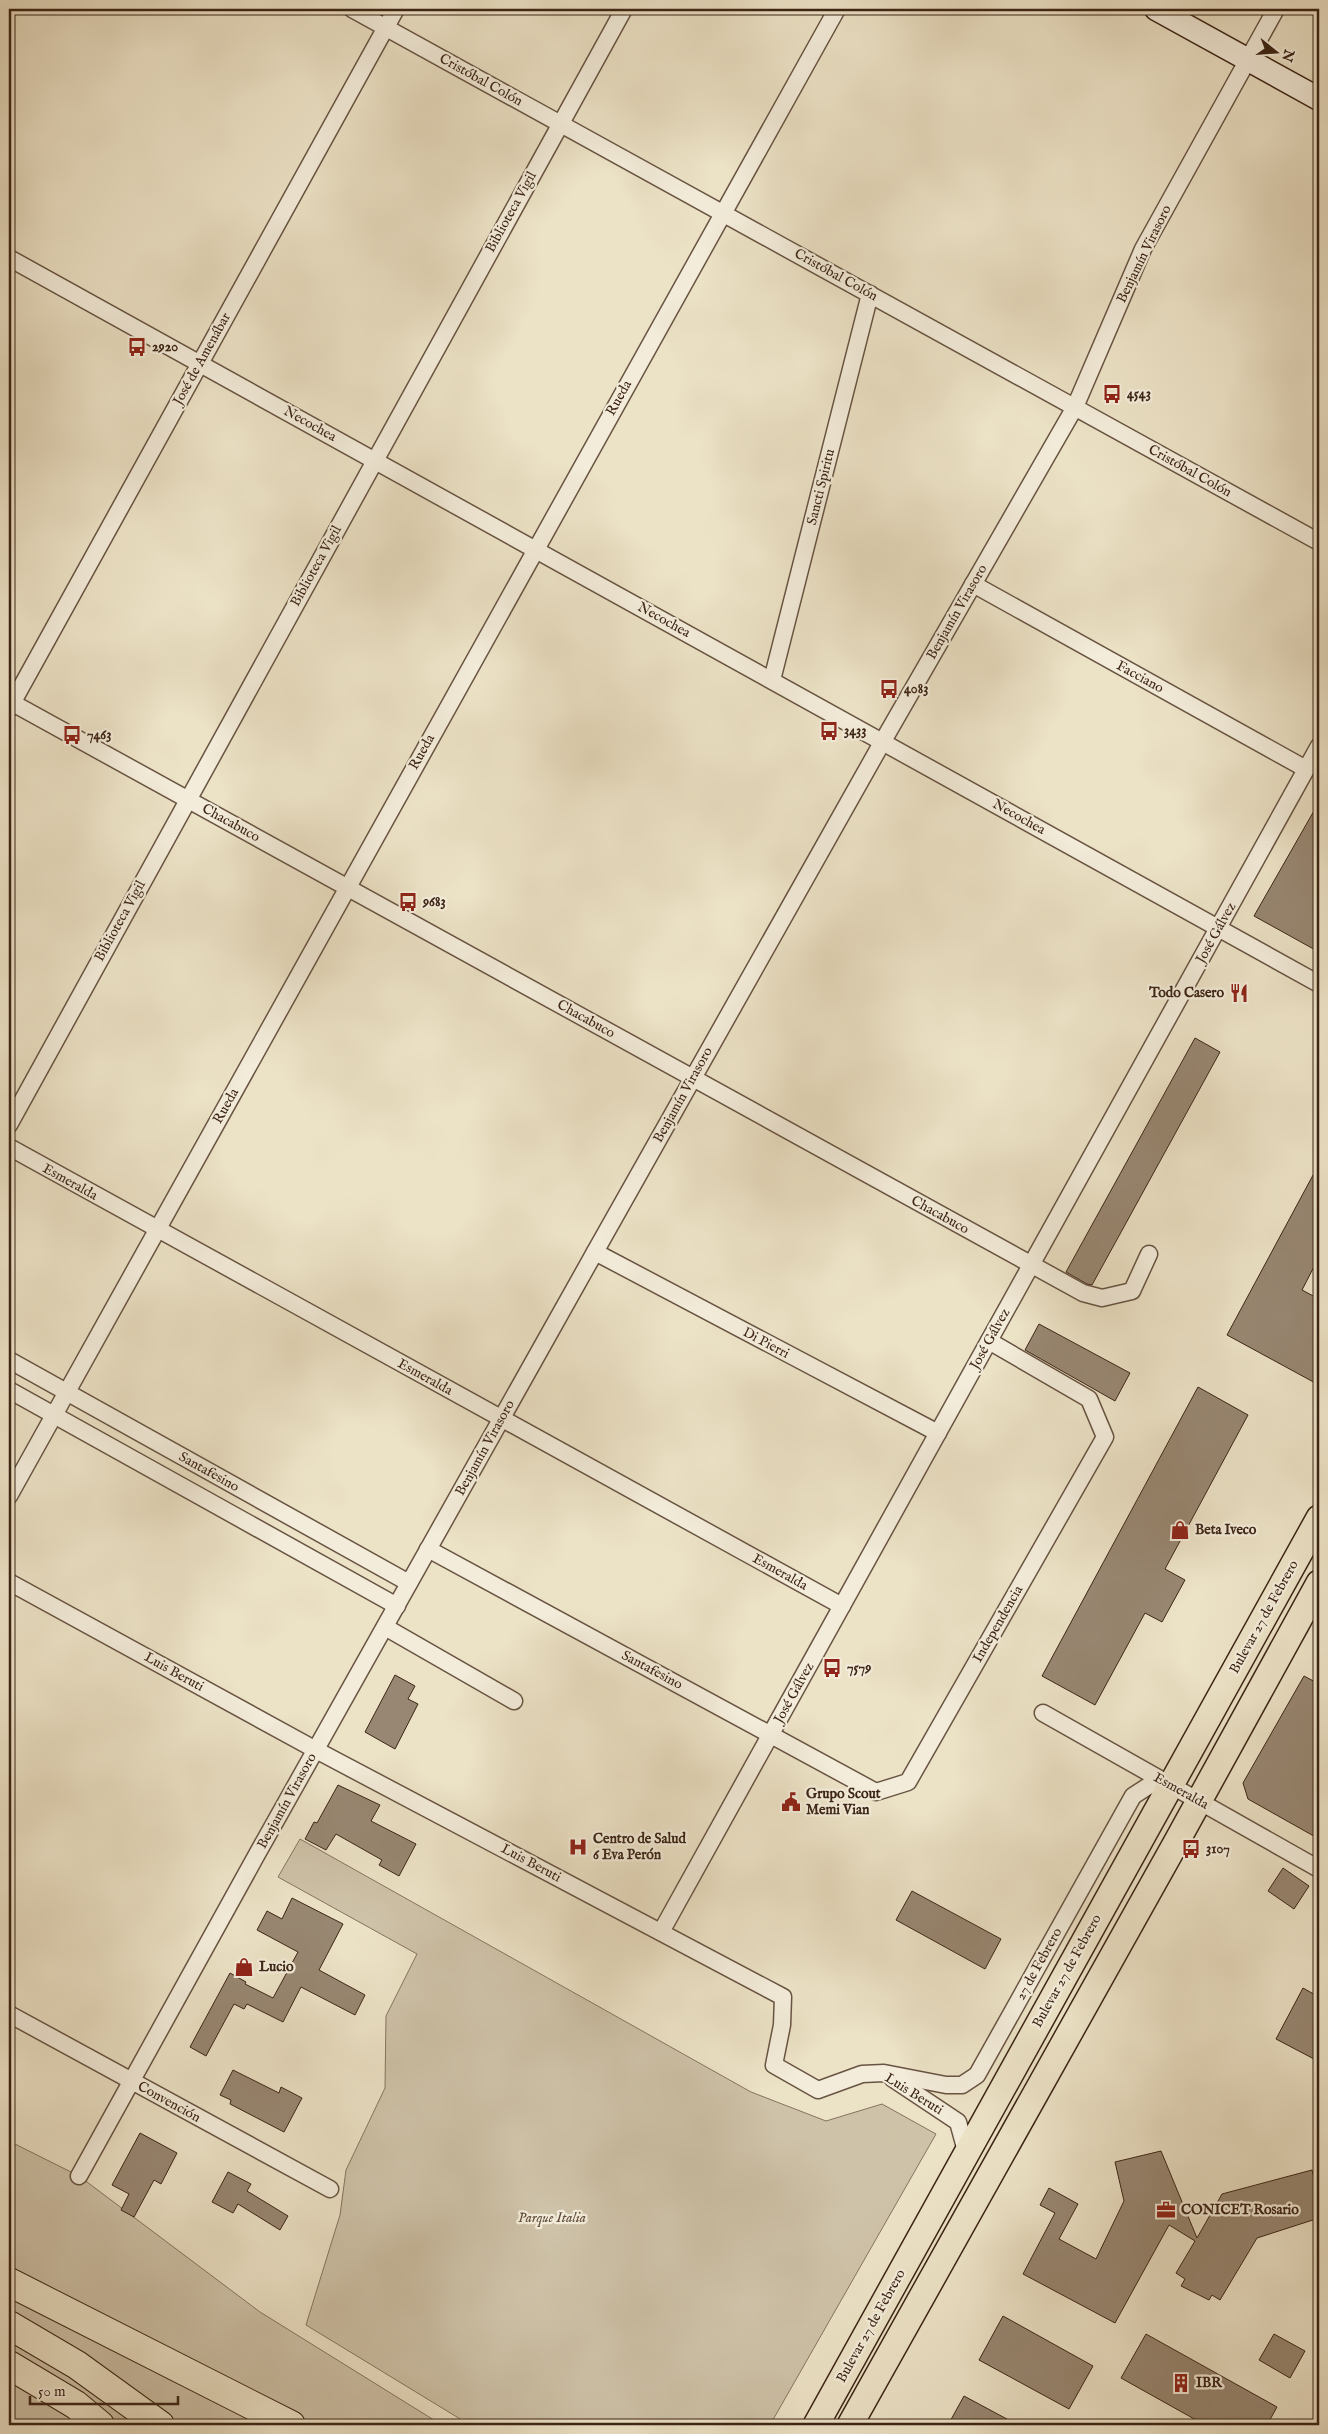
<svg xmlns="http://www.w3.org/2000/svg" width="1328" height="2434" font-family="'IM FELL English',serif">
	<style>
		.green { fill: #cec2a8; stroke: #85745f }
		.building { fill: #988772; stroke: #3c2516 }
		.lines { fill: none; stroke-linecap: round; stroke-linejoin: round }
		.street-casing { stroke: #685442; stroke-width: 19 }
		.secondary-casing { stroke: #3c2516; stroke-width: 25 }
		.primary-casing { stroke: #3c2516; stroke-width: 28 }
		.highway-casing { stroke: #3c2516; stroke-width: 30 }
		.street { stroke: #f3ecda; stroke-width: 16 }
		.secondary { stroke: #f3ecda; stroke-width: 22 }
		.primary { stroke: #ece2c6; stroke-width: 25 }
		.highway { stroke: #ece2c6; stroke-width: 28 }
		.labels { text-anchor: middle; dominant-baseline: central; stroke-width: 4.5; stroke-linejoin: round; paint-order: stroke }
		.street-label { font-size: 14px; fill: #3c2516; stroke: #f3ecda }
		.poi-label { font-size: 14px; font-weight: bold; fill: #3c2516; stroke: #f3ecda; text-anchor: start }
		.park-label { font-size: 14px; font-style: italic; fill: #604c3a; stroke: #f3ecda }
	</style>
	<rect width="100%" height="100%" fill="#ece2c6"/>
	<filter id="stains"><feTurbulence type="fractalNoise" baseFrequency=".004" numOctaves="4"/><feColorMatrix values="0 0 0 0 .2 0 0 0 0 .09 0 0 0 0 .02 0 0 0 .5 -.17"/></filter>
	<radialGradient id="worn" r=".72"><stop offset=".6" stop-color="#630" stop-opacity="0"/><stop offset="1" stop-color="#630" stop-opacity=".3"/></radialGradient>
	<g class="green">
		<path d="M300 1839 751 2092 826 2121 882 2104 936 2134 770 2425H470L306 2325 340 2215 346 2170 385 2088 386 2016 417 1954 278 1877Z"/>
		<path d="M9 2141 79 2176 260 2312 442 2425H9Z"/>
	</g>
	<g class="building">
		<path d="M1319 802V952L1254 916Z"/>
		<path d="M1195 1038 1220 1052 1092 1285 1087 1284 1066 1272Z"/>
		<path d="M1319 1164V1257L1302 1290 1319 1299V1385L1227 1335Z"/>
		<path d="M1039 1324 1130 1373 1115 1401 1025 1350Z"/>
		<path d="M1198 1387 1248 1415 1165 1569 1185 1580 1162 1622 1145 1613 1095 1705 1042 1676Z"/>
		<path d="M395 1675 415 1686 408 1699 418 1704 395 1749 365 1732Z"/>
		<path d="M1304 1676 1319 1684V1839L1248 1799 1243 1783Z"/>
		<path d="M338 1785 380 1805 371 1821 416 1844 399 1876 379 1865 382 1860 336 1834 326 1850 305 1839 314 1822 317 1823Z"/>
		<path d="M1283 1868 1309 1886 1294 1909 1268 1891Z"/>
		<path d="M912 1891 1001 1939 985 1969 896 1920Z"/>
		<path d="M292 1898 343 1924 319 1970 365 1995 355 2015 301 1987 283 2022 247 2004 244 2009 234 2004 206 2056 190 2047 230 1973 246 1982 245 1984 273 1998 298 1952 257 1930 267 1911 282 1919Z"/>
		<path d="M1303 1988 1319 1997V2049L1314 2059 1276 2039Z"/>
		<path d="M233 2070 279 2093 281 2087 302 2098 284 2132 230 2104 231 2100 220 2095Z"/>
		<path d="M140 2133 177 2153 161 2184 154 2180 134 2217 121 2210 129 2194 112 2185Z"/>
		<path d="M1161 2151 1197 2238 1222 2194 1312 2170 1319 2196V2218L1257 2238 1220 2300 1212 2295 1209 2300 1181 2286 1185 2279 1176 2273 1195 2241 1169 2225 1115 2323 1023 2274 1055 2213 1040 2205 1049 2188 1078 2204 1059 2239 1096 2259 1124 2201 1115 2162Z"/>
		<path d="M228 2172 251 2184 247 2191 288 2216 280 2230 238 2204 233 2213 212 2202Z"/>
		<path d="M1003 2316 1093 2366 1069 2409 979 2360Z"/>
		<path d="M1146 2334 1277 2407 1267 2425H1205L1121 2378Z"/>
		<path d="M1274 2334 1305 2351 1290 2378 1259 2360Z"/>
		<path d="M964 2396 1018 2425H948Z"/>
	</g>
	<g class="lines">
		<g class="street-casing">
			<g id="street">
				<path d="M352 9 1319 542"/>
				<path d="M9 258 1319 984"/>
				<path d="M973 584 1306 769"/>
				<path d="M772 680 870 294"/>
				<path d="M9 701 1083 1293 1102 1298 1132 1291 1149 1254"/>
				<path d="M9 709 396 9"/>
				<path d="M9 1125 624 9"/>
				<path d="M9 1147 842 1606"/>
				<path d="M595 1252 938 1433"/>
				<path d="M9 1360 409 1583"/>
				<path d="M9 1390 397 1606"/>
				<path d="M9 1496 837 9"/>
				<path d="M428 1549 876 1792 908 1782 1105 1437 1089 1399 989 1341"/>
				<path d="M9 1582 316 1750 783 1997 782 2025 774 2065 818 2090 862 2074 884 2073 946 2085H962L977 2075 1133 1796 1159 1779"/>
				<path d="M385 1627 514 1701"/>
				<path d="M1043 1713 1319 1869"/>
				<path d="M661 1932 1319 746"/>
				<path d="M9 2014 330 2189"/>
				<path d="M892 2078 958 2122 966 2151"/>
				<path d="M79 2176 256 1856 595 1252 883 741 1075 407 1143 249 1276 9"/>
			</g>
		</g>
		<g class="secondary-casing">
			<path id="secondary" d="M1156 9 1319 99"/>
		</g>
		<g class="primary-casing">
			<g id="primary">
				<path d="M816 2425 1319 1518"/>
				<path d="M850 2425 1177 1841 1319 1583"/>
			</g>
		</g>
		<g class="highway-casing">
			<g id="highway">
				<path d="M9 2282 291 2425"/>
				<path d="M9 2325 77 2365 160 2425"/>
				<path d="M9 2365 76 2405 100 2425"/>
			</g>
		</g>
		<use href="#street" class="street"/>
		<use href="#secondary" class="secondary"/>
		<use href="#primary" class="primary"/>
		<use href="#highway" class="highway"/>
	</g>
	<defs>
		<g id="bus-bare" transform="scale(1.5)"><path d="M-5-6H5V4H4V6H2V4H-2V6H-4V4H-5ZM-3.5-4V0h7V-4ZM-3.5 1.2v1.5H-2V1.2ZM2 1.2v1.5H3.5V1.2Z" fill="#8f2418" stroke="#f3ecda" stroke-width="2.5" paint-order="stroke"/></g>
		<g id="restaurant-bare" transform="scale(1.5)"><path d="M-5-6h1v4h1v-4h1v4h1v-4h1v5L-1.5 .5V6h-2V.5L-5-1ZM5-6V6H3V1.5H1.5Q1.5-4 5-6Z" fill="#8f2418" stroke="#f3ecda" stroke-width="2.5" paint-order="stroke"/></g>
		<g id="shop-bare" transform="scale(1.5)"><path d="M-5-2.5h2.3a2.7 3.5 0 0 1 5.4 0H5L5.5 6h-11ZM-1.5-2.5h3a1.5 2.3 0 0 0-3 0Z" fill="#8f2418" stroke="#f3ecda" stroke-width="2.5" paint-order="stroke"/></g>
		<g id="civic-bare" transform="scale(1.5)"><path d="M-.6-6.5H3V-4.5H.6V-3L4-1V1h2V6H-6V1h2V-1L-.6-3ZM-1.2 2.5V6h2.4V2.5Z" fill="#8f2418" stroke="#f3ecda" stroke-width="2.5" paint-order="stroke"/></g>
		<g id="hospital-bare" transform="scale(1.5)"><path d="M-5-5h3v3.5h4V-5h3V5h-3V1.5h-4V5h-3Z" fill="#8f2418" stroke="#f3ecda" stroke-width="2.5" paint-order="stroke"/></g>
		<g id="office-bare" transform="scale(1.5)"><path d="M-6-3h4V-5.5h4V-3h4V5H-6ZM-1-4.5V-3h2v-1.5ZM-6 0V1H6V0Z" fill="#8f2418" stroke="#f3ecda" stroke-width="2.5" paint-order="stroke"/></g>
		<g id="building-bare" transform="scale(1.5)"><path d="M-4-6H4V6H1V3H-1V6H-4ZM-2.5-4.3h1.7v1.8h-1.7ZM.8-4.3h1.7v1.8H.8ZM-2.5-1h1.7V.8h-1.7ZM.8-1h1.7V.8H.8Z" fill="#8f2418" stroke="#f3ecda" stroke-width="2.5" paint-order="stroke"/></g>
	</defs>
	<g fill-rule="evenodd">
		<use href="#bus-bare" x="137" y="347"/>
		<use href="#bus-bare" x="1112" y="394"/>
		<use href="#bus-bare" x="889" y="689"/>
		<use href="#bus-bare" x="829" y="731"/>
		<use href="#bus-bare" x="72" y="735"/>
		<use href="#bus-bare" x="408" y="902"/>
		<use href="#restaurant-bare" x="1239" y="993"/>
		<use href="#shop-bare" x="1180" y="1530"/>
		<use href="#bus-bare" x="832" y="1668"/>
		<use href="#civic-bare" x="791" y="1802"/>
		<use href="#hospital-bare" x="578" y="1847"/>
		<use href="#bus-bare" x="1191" y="1849"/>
		<use href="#shop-bare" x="244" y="1967"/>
		<use href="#office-bare" x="1166" y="2210"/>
		<use href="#building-bare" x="1181" y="2383"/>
	</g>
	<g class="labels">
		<g class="street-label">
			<text transform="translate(481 80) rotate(29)">Cristóbal Colón</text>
			<text transform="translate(511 212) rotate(-61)">Biblioteca Vigil</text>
			<text transform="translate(1144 254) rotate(-64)">Benjamín Virasoro</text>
			<text transform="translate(836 275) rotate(29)">Cristóbal Colón</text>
			<text transform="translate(202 359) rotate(-61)">José de Amenábar</text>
			<text transform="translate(619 398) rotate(-61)">Rueda</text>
			<text transform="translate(310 424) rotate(29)">Necochea</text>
			<text transform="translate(1190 471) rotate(29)">Cristóbal Colón</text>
			<text transform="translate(821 487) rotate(-76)">Sancti Spiritu</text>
			<text transform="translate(316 566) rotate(-61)">Biblioteca Vigil</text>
			<text transform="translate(957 612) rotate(-60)">Benjamín Virasoro</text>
			<text transform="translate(664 620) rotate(29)">Necochea</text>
			<text transform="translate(1140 677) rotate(29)">Facciano</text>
			<text transform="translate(422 752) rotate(-61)">Rueda</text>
			<text transform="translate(1019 817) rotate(29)">Necochea</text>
			<text transform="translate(231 823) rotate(29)">Chacabuco</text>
			<text transform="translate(120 921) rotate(-61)">Biblioteca Vigil</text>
			<text transform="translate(1216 933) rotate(-61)">José Gálvez</text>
			<text transform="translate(586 1019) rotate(29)">Chacabuco</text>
			<text transform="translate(683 1095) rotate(-61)">Benjamín Virasoro</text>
			<text transform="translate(226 1106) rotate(-61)">Rueda</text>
			<text transform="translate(70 1182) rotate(29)">Esmeralda</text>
			<text transform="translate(940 1215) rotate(29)">Chacabuco</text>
			<text transform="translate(990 1339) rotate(-61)">José Gálvez</text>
			<text transform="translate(766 1343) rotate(28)">Di Pierri</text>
			<text transform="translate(425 1377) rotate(29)">Esmeralda</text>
			<text transform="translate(485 1448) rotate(-61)">Benjamín Virasoro</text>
			<text transform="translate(209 1472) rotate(29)">Santafesino</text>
			<text transform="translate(780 1572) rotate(29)">Esmeralda</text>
			<text transform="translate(1264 1617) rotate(-61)">Bulevar 27 de Febrero</text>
			<text transform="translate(998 1624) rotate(-60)">Independencia</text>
			<text transform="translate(652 1670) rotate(28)">Santafesino</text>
			<text transform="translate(174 1672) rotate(29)">Luis Beruti</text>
			<text transform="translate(794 1693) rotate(-61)">José Gálvez</text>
			<text transform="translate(1181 1791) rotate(29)">Esmeralda</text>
			<text transform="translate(287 1801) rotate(-61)">Benjamín Virasoro</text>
			<text transform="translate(531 1863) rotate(28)">Luis Beruti</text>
			<text transform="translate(1039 1964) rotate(-61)">27 de Febrero</text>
			<text transform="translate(1067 1971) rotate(-61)">Bulevar 27 de Febrero</text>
			<text transform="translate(914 2094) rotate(32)">Luis Beruti</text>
			<text transform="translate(169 2102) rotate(29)">Convención</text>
			<text transform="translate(871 2326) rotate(-61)">Bulevar 27 de Febrero</text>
		</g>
		<g class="poi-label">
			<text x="152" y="347">2920</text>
			<text x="1127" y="394">4543</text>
			<text x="904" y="689">4083</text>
			<text x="844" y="731">3433</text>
			<text x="87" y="735">7463</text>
			<text x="423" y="902">9683</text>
			<text x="1224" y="993" text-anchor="end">Todo Casero</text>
			<text x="1195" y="1530">Beta Iveco</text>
			<text x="847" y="1668">7579</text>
			<text x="806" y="1794">Grupo Scout<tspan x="806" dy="16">Memi Vian</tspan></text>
			<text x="593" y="1839">Centro de Salud<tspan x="593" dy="16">6 Eva Perón</tspan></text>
			<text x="1206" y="1849">3107</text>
			<text x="259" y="1967">Lucio</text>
			<text x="1181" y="2210">CONICET Rosario</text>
			<text x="1196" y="2383">IBR</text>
		</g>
		<g class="park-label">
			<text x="552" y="2218">Parque Italia</text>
		</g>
	</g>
	<rect width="1328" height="2434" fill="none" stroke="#ece2c6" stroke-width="30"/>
	<rect x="10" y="10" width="1308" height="2414" fill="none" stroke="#3c2516" stroke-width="2.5"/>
	<rect x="15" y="15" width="1298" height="2404" fill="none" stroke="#3c2516"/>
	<g transform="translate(1276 52) rotate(107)" stroke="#f3ecda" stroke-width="4" paint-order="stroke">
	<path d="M0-4L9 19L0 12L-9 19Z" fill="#3c2516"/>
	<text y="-8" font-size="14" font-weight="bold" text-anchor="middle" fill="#3c2516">N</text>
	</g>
	<path d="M30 2396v8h148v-8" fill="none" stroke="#3c2516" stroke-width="2.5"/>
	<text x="38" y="2396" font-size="15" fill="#3c2516" stroke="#f3ecda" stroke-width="4" paint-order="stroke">50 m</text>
	<rect width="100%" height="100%" filter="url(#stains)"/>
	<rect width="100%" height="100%" fill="url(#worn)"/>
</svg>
